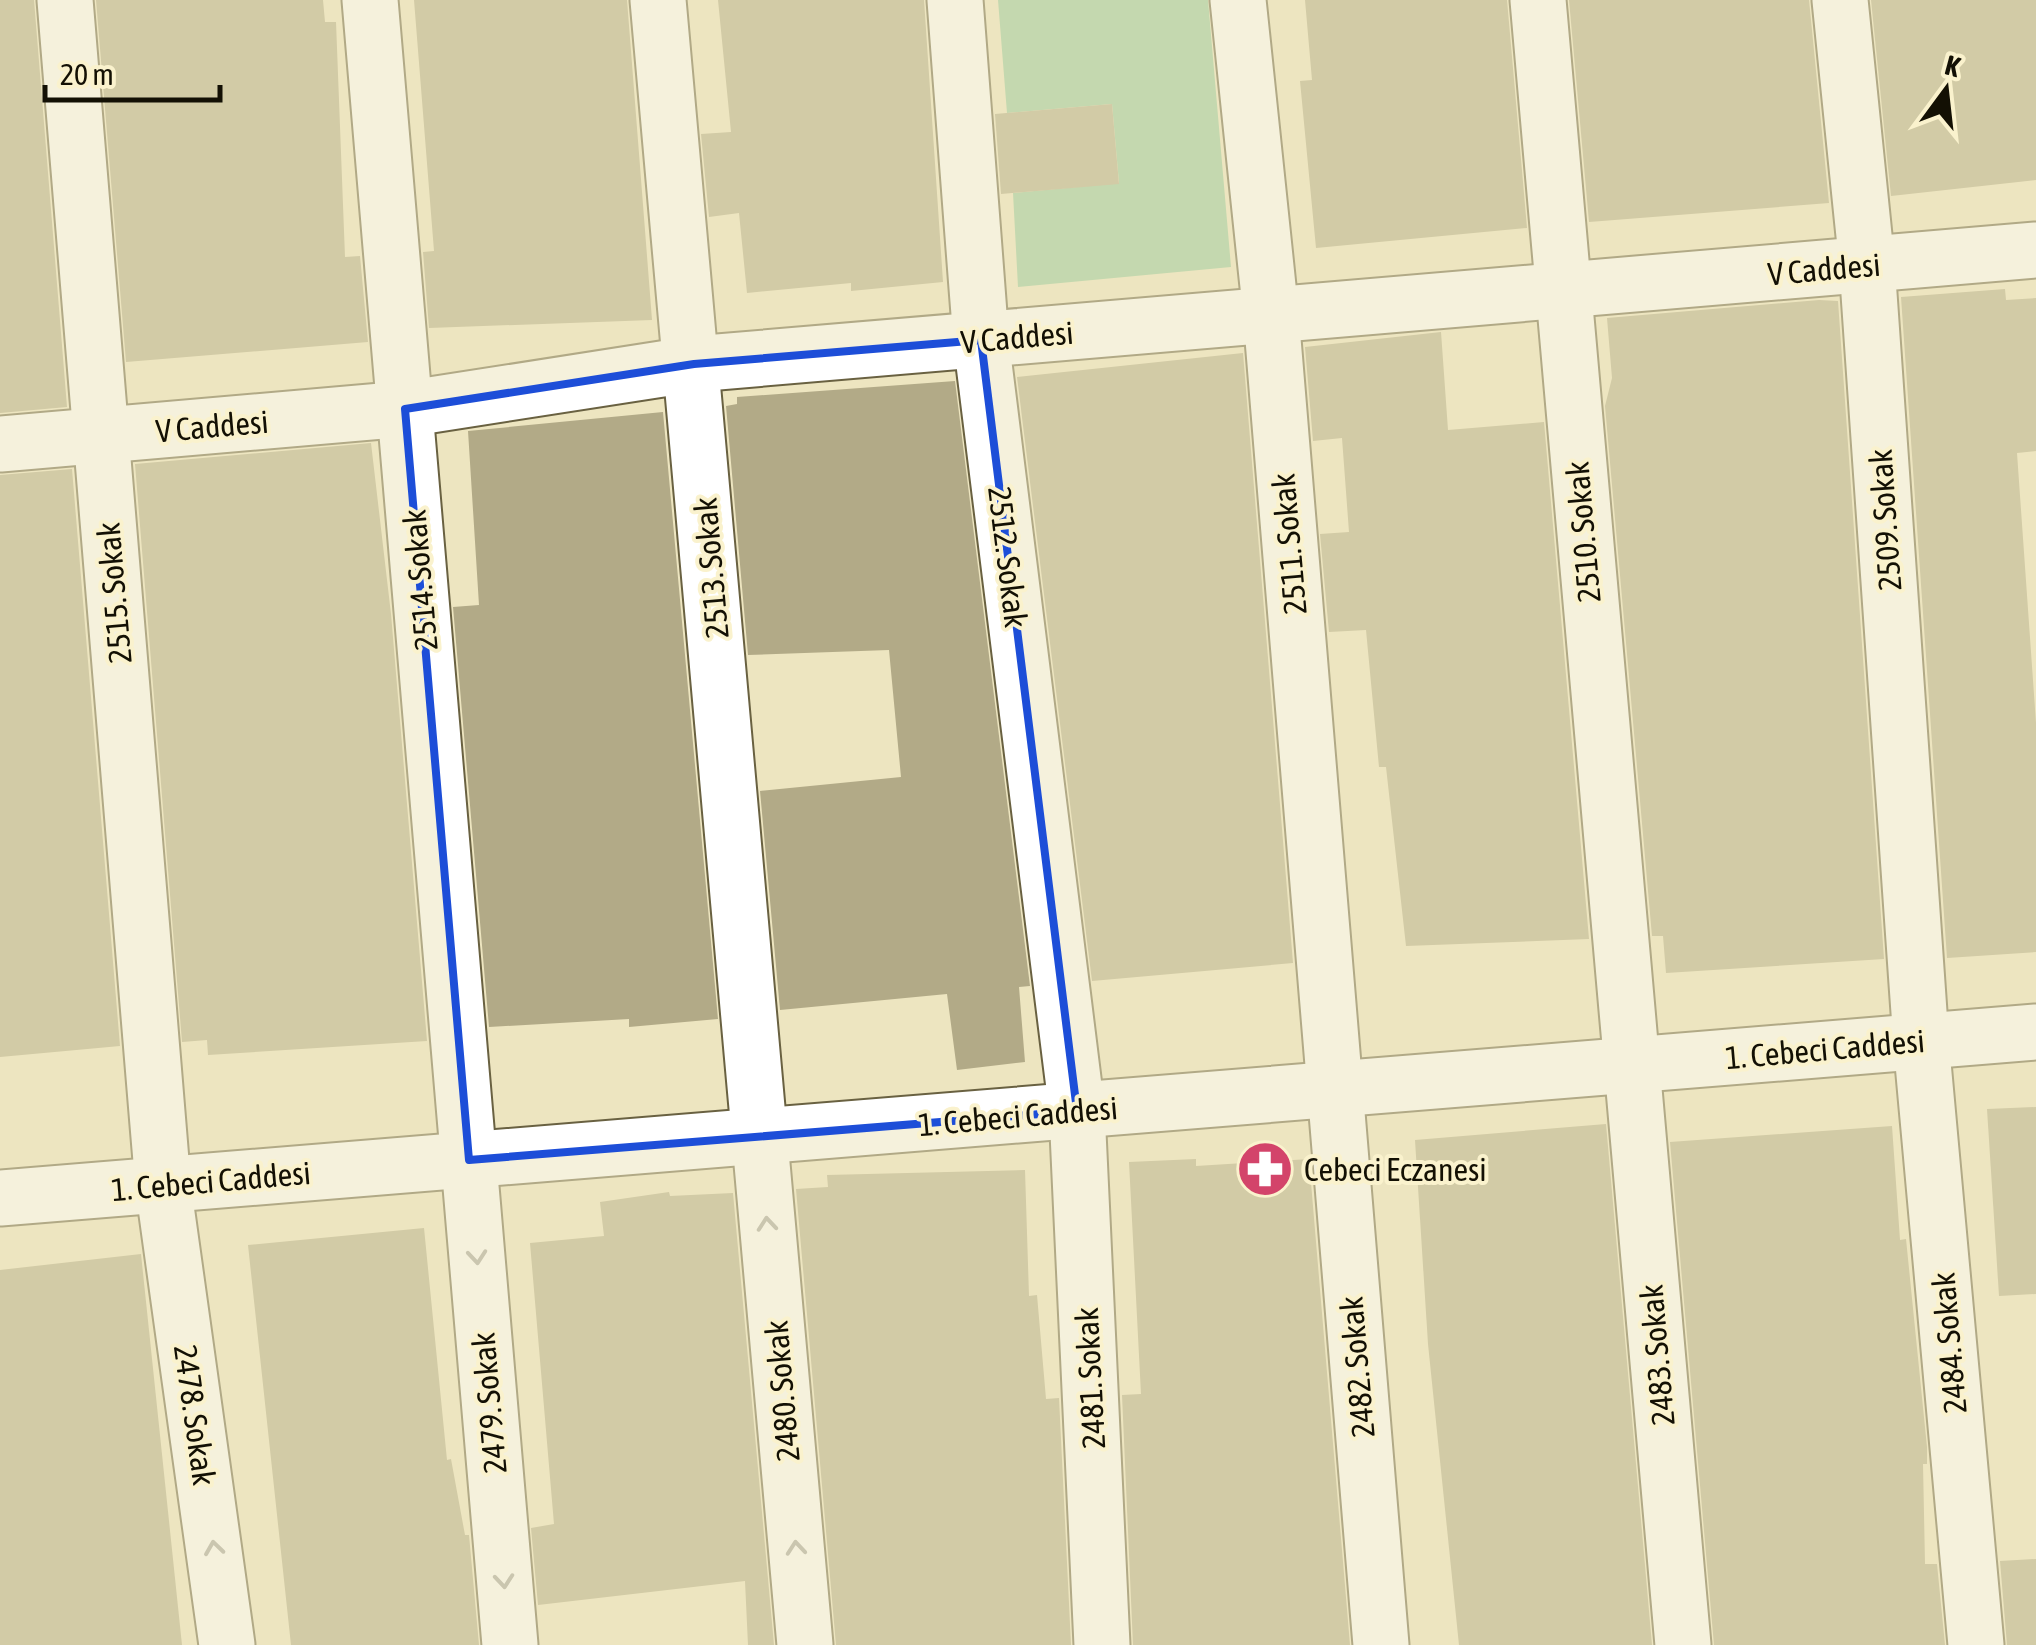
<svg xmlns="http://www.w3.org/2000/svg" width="2036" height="1645" font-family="'Asap Condensed',sans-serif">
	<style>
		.green { fill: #93c89b }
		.building { fill: #b2aa87 }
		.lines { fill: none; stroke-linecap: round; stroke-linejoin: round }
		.street-casing { stroke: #696141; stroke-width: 59 }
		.secondary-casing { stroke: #696141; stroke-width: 59 }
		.street { stroke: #fff; stroke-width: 55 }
		.secondary { stroke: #fff; stroke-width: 55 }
		.oneway { stroke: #a19f9b }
		.marked { fill: none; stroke: #1d4ed8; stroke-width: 8; stroke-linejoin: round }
		.labels { text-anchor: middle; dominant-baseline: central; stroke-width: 8; stroke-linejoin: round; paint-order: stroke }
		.street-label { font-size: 32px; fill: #131004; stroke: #faf2cd }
		.poi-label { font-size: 32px; fill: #131004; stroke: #faf2cd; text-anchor: start }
	</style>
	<rect width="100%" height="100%" fill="#ede5c0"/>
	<path class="green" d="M998 0H1208L1231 267 1018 287 1013 193 1119 183 1112 104 1007 113Z"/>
	<g class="building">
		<path d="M0 0H34L67 407 0 413Z"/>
		<path d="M96 0H323L325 22H336L345 257 360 256 368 342 126 362Z"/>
		<path d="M414 0H627L652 320 429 328 423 252 434 251Z"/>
		<path d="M718 0H924L943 282 851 291V283L747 293 739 213 709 217 701 134 731 132Z"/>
		<path d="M1305 0H1507L1527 228 1316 248 1300 81 1312 80Z"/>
		<path d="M1569 0H1809L1829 203 1589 222Z"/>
		<path d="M1871 0H2036V180L1891 196Z"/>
		<path d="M1112 104 1119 184 1001 194 995 114Z"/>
		<path d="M2005 289 2006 300 2036 298V451L2017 453 2036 723V952L1947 958 1901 297Z"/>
		<path d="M1819 300 1838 301 1884 959 1666 973 1663 936H1652L1605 406 1612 378 1607 318Z"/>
		<path d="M1441 332 1448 430 1544 422 1589 939 1406 946 1386 767H1379L1366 630 1329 632 1320 534 1349 532 1342 438 1313 441 1305 347Z"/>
		<path d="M1243 353 1293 963 1092 981 1017 377Z"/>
		<path d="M955 381 1030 986 1019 987 1025 1062 957 1070 947 994 780 1010 760 791 901 777 889 650 748 655 726 406 737 404V397Z"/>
		<path d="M663 412 718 1019 629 1027V1019L489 1027 453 607 479 605 468 431Z"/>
		<path d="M371 443 391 614 427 1041 208 1055 207 1040 182 1042 135 464Z"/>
		<path d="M72 469 120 1046 0 1057V475Z"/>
		<path d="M2036 1107V1294L1999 1296 1987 1109Z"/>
		<path d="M1606 1124 1652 1645H1459L1428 1344 1415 1140Z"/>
		<path d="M1892 1126 1900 1240 1906 1239 1927 1447V1464H1923L1925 1564H1937L1945 1645H1714L1670 1142Z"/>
		<path d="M1196 1159V1166L1309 1159 1350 1645H1133L1122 1395 1141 1394 1129 1162Z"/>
		<path d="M1025 1170 1029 1296 1037 1295 1046 1399 1059 1398 1071 1645H836L796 1189 828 1187 827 1175Z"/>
		<path d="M669 1192 670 1196 733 1193 774 1645H748L745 1581 538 1605 531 1528 554 1524 530 1243 604 1236 600 1202Z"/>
		<path d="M424 1228 447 1460 451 1459 465 1535H469L479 1645H291L248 1245Z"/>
		<path d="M141 1254 182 1645H0V1270Z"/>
		<path d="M2036 1559V1645H2007L2000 1561Z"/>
	</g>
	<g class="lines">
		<g class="street-casing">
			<g id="street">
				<path d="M65 0 163 1185 227 1645"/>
				<path d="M370 0 510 1645"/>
				<path d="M658 0 805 1645"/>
				<path d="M955 0 981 340 1077 1111 1102 1645"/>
				<path d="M1238 0 1271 315 1381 1645"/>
				<path d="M1538 0 1683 1645"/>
				<path d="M1840 0 1867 265 1921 1041 1976 1645"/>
				<path d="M0 444 405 409 694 364 2036 250"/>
			</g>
		</g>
		<g class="secondary-casing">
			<path id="secondary" d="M0 1198 2036 1032"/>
		</g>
		<use href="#street" class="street"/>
		<use href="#secondary" class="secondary"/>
	</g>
	<defs><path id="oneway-chevron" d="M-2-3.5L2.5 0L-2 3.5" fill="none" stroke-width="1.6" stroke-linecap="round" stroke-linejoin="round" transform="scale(2.5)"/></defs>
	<g class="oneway">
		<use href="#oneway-chevron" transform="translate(767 1224) rotate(-95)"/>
		<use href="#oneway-chevron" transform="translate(477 1257) rotate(85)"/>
		<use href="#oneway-chevron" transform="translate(214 1548) rotate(-98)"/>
		<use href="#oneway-chevron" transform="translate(796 1548) rotate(-95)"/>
		<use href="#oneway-chevron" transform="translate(504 1581) rotate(85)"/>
	</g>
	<path d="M0 0H2036V1645H0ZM981 340 1077 1111 469 1160 405 409 694 364Z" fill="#ede5c0" fill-opacity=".55" fill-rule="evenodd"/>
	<path class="marked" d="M981 340 1077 1111 469 1160 405 409 694 364Z"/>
	<defs>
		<g id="pharmacy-disc" transform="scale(2.875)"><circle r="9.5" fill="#d3446a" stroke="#faf2cd"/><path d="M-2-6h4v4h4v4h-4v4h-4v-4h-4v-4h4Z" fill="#fff"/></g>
	</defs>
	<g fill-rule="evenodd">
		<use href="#pharmacy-disc" x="1265" y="1169"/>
	</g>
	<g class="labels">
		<g class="street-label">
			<text transform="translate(1824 269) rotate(-5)">V Caddesi</text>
			<text transform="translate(1017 337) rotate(-5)">V Caddesi</text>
			<text transform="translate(212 426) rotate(-5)">V Caddesi</text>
			<text transform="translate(1885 520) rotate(-94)">2509. Sokak</text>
			<text transform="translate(1583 532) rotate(-95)">2510. Sokak</text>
			<text transform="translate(1289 544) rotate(-95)">2511. Sokak</text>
			<text transform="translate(1008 557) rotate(83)">2512. Sokak</text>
			<text transform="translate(711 568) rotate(-95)">2513. Sokak</text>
			<text transform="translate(420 580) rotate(-95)">2514. Sokak</text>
			<text transform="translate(114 593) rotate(-95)">2515. Sokak</text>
			<text transform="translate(1825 1049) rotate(-5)">1. Cebeci Caddesi</text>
			<text transform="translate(1018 1116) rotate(-5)">1. Cebeci Caddesi</text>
			<text transform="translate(211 1181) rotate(-5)">1. Cebeci Caddesi</text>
			<text transform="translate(1949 1343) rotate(-95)">2484. Sokak</text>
			<text transform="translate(1657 1355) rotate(-95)">2483. Sokak</text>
			<text transform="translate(1357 1367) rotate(-95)">2482. Sokak</text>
			<text transform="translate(1090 1378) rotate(-93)">2481. Sokak</text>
			<text transform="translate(782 1391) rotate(-95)">2480. Sokak</text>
			<text transform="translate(489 1403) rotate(-95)">2479. Sokak</text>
			<text transform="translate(195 1415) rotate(82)">2478. Sokak</text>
		</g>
		<g class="poi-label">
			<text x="1304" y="1169">Cebeci Eczanesi</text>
		</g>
	</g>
	<g transform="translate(1946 90) rotate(15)" stroke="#faf2cd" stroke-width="8" paint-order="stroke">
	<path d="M0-8L18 38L0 25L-18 38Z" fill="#131004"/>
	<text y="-15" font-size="28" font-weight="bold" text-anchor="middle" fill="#131004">K</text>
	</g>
	<path d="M45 85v15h175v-15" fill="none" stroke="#131004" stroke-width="5"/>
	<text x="60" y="85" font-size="30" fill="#131004" stroke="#faf2cd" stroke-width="8" paint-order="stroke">20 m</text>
</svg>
